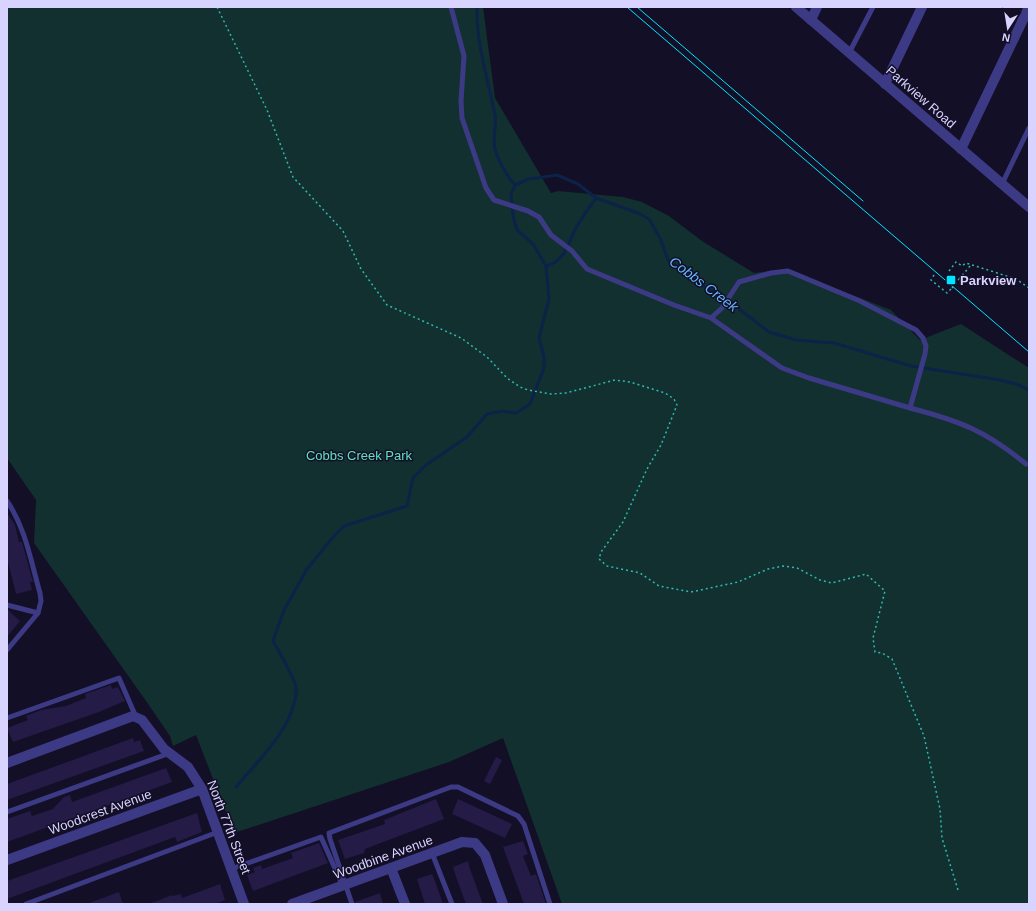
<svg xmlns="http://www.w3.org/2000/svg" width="1036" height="911" font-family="Helvetica,sans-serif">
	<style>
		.green { fill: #12302f }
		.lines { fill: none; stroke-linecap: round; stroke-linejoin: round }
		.stream { stroke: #0c2248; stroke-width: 3 }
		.building { fill: #241b47 }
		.path { stroke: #2fb8b0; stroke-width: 1.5; stroke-dasharray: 2 3; stroke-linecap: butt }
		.lane { stroke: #3d3a85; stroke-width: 5 }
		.street { stroke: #3d3a85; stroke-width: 10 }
		.tram { stroke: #00e5ff; stroke-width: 1 }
		.path-bridge { stroke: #2fb8b0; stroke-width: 1.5; stroke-dasharray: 2 3; stroke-linecap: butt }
		.poi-dot { fill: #00e5ff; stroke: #130f26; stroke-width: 1.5 }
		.labels { text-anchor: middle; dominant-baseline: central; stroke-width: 3; stroke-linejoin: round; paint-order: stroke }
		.street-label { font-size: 13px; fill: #d9d4ff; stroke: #130f26 }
		.poi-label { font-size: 13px; font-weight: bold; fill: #d9d4ff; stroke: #130f26; text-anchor: start }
		.park-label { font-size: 13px; fill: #5fe0c0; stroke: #130f26 }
		.water-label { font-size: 14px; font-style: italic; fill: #62b6ff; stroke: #130f26 }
	</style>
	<rect width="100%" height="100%" fill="#130f26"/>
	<path class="green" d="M7 7H483L495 98 551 193 558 191 623 197 642 202 669 216 702 241 754 273 785 269 891 310 920 340 961 324 1029 368V904H562L503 738 449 762 234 833 196 735 173 746 170 736 146 701 34 543 36 500 7 458Z"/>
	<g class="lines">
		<g class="stream">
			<path d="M477 7C476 43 488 80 495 115 497 127 492 138 495 149 497 159 509 179 515 185L529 179 557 175 578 184 596 198 638 213 649 219 660 238 668 260 703 286 721 295 769 332 796 340 834 343 911 366 1000 380 1016 384 1029 390"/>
			<path d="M546 266C566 261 568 242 577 226 583 216 589 207 596 198"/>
			<path d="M236 787C258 761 297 724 296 688 296 681 278 650 273 641L284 610 307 569 334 536 344 526 407 506 413 478 426 465 467 437 487 414 502 411 516 413 530 404 544 368V357L539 338 549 299 546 266 533 244 517 230 513 216 511 194 515 185"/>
		</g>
	</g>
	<g class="building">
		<path d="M7 513 15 525 19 542H22L33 582H30L32 590 16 594 7 558Z"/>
		<path d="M7 609 20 621 7 637Z"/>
		<path d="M111 685 112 689 118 687 125 701 99 712 13 742 7 728 28 720 26 716 41 710 66 706 86 698 85 694Z"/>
		<path d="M133 738 134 742 140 740 144 751 7 800V784Z"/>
		<path d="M496 757 502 760 490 784 484 781Z"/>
		<path d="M166 768 172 782 7 842V819L30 811 32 816 53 809 64 797 70 795 72 802Z"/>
		<path d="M436 799 444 819 365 849 364 853 345 859 338 840 385 824 384 820Z"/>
		<path d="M458 799 512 824 505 838 452 814Z"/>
		<path d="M197 813 202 832 177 842 175 837 7 899V881Z"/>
		<path d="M523 841 528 854 523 856 531 876 536 874 546 904H524L503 847Z"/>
		<path d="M319 843 328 863 253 891 247 875 255 872 253 868 261 865 262 869 293 858 291 853Z"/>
		<path d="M468 861 470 869 483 904H466L456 877 453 867Z"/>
		<path d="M432 874 435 881 443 904H425L417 879Z"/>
		<path d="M220 884 225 900 215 904H149L172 895 173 896 181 894 182 898Z"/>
		<path d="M119 892 123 904H89V903Z"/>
		<path d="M380 893 383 904H356L355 902Z"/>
	</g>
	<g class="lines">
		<g class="path">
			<path d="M217 7 267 110 293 177 343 231 361 269 387 305 461 338 487 357 507 378 520 387 528 390 551 394 566 393 615 380 630 382 665 393 674 399 677 405 661 445 647 469 623 522 601 552 599 559 607 566 640 573 659 586 691 592 738 582 768 569 783 566 797 568 820 580 832 583 866 574 885 591 873 638 875 652 882 653 892 659 924 736 940 809 942 838 958 890"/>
			<path d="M949 271 956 262 962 266 966 263 1016 279 1029 288"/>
			<path d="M934 275 931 280 947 293 952 288"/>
			<path d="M959 279 971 265"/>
		</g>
		<g class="lane">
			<path d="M451 7 464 56 461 101 462 118 486 188 494 200 528 211 539 217 551 235 572 251 587 269 674 305 711 318 722 308 739 282 771 273 788 271 860 301 916 330 923 338 926 346 925 354 910 408 809 378 782 368 711 318"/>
			<path d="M849 53 873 7"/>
			<path d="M1002 184 1029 128"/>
			<path d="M910 408C960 421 986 431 1026 464"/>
			<path d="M7 501C26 529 31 562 40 593L41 601 38 613"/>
			<path d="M7 605 38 613 7 650"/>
			<path d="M7 718 119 678 136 717"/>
			<path d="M7 812 170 753"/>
			<path d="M432 853 452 904"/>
			<path d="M231 869 321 837 341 882"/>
			<path d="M26 904 218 832"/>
			<path d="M352 904 330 839 329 833 451 787H458L518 816 524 824 550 904"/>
		</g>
		<g class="street">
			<path d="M796 7 1029 207"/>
			<path d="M811 20 817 7"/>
			<path d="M885 84 922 7"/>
			<path d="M961 149 1029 7"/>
			<path d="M7 763 133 716 142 720 164 749 188 767 202 789 244 904"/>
			<path d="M7 860 202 789"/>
			<path d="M391 868 405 904"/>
			<path d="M292 904 462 842 475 843 485 855 503 904"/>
		</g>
		<g class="tram">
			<path d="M627 7 1029 352"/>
			<path d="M637 7 863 201"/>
		</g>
		<path class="path-bridge" d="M952 288 959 279"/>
	</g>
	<rect class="poi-dot" x="946" y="275" width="10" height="10" rx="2"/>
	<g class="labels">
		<g class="street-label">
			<text transform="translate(921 97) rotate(41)">Parkview Road</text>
			<text transform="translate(100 812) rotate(-20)">Woodcrest Avenue</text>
			<text transform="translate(229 827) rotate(69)">North 77th Street</text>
			<text transform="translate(383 857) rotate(-20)">Woodbine Avenue</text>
		</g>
		<g class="poi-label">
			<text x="960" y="280">Parkview</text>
		</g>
		<g class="park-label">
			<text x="359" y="455">Cobbs Creek Park</text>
		</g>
		<g class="water-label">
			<text transform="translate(704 284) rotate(37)">Cobbs Creek</text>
		</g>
	</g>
	<rect width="1036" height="911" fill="none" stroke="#d9d4ff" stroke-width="16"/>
	<g transform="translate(1008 28) rotate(192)" stroke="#130f26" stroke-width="3" paint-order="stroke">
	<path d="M0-3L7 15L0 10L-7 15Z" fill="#d9d4ff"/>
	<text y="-6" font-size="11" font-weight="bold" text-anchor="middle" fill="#d9d4ff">N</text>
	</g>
</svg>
